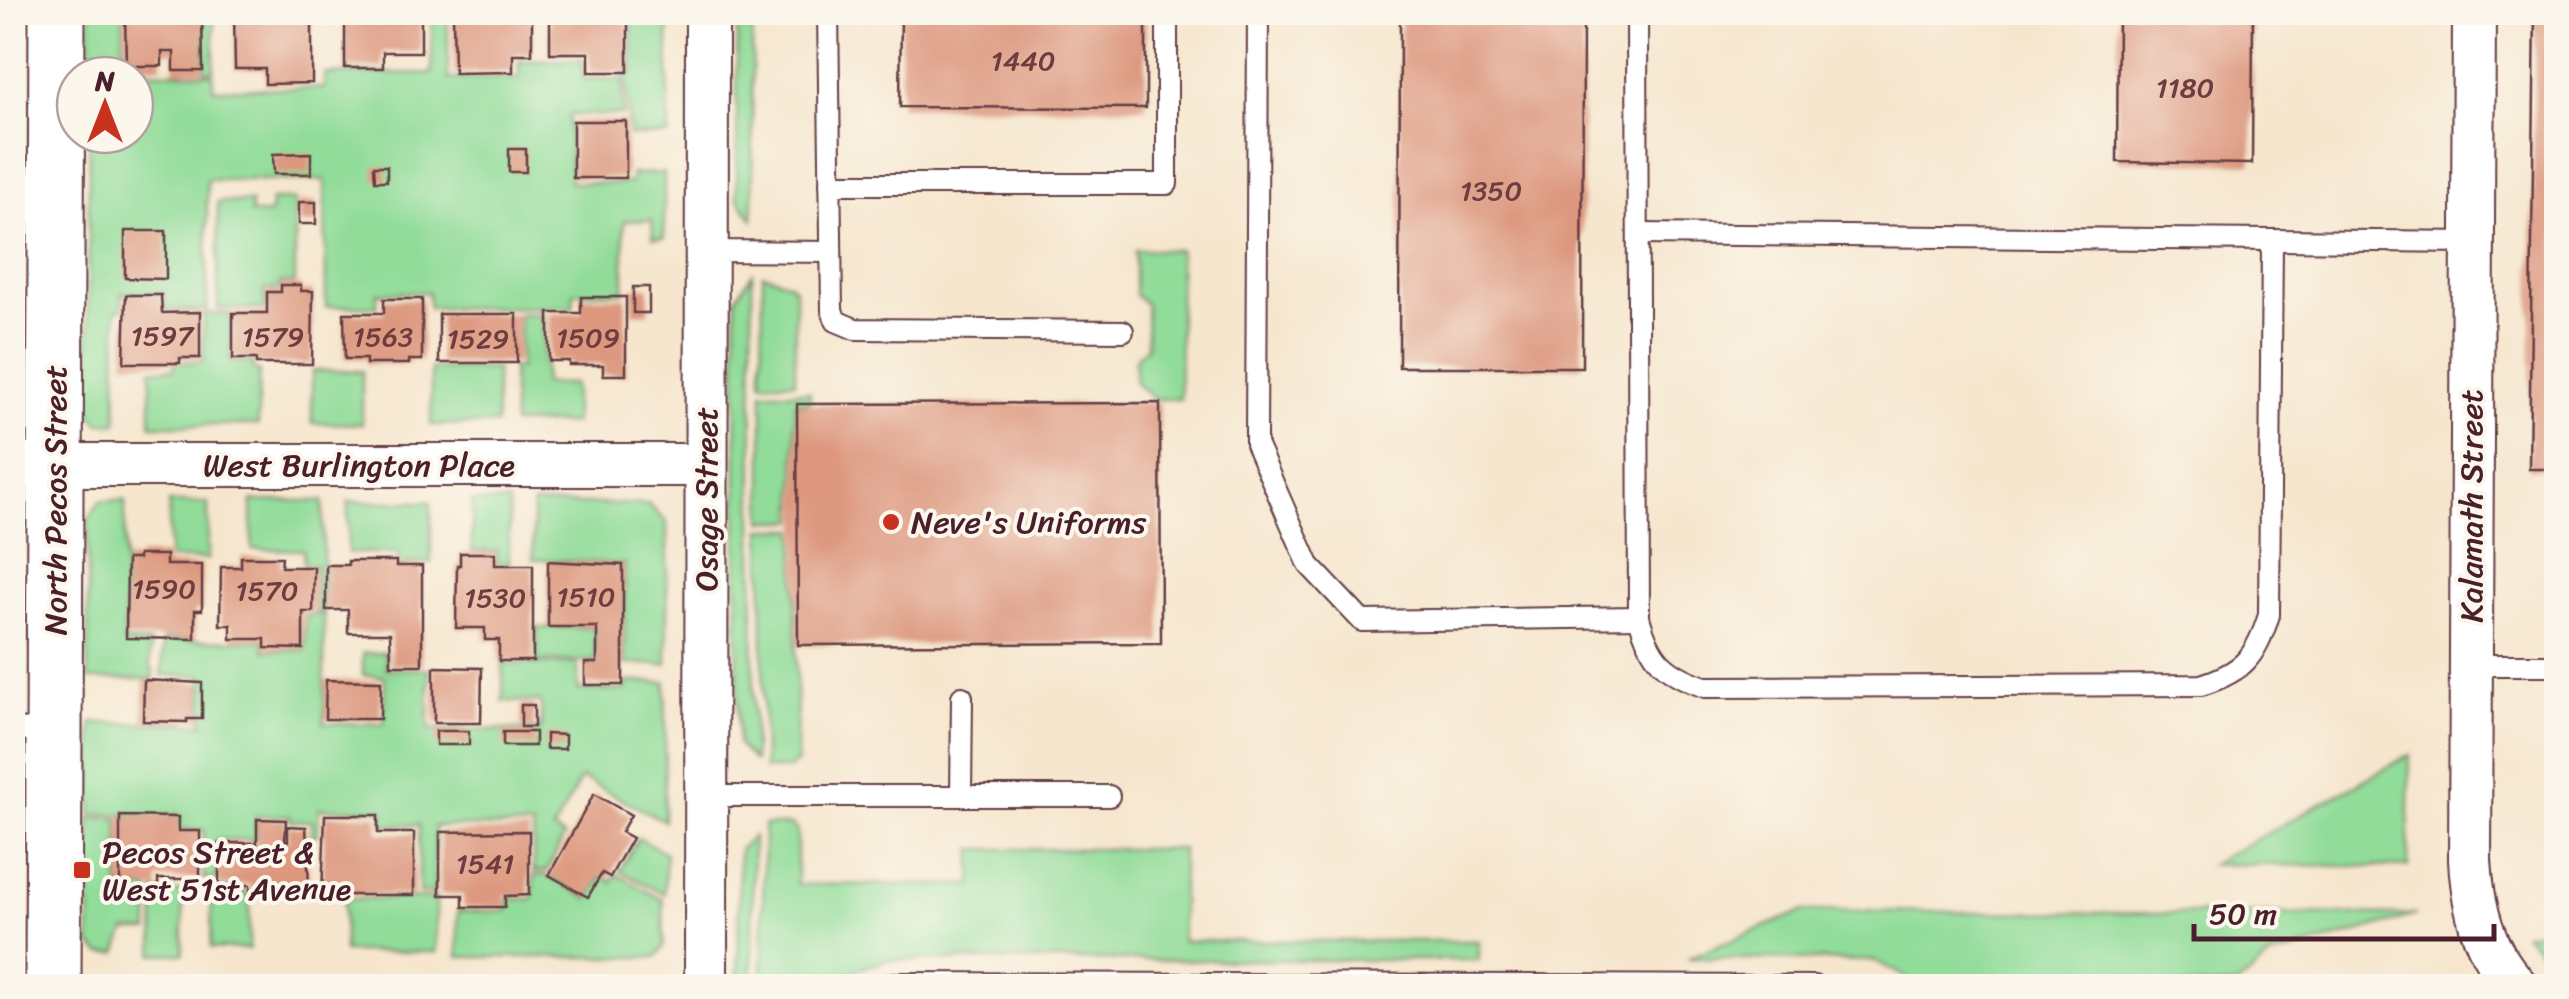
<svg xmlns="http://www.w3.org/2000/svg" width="2569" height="999" font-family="Sriracha,sans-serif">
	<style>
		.green { fill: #91dc99; stroke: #6e7e62; stroke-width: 2.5 }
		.building { fill: #dd987f }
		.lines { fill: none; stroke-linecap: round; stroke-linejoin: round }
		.lane-casing { stroke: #643d43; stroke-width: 24 }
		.street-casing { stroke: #643d43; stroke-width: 46 }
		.secondary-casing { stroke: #643d43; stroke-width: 59 }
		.lane { stroke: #fff; stroke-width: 20 }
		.street { stroke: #fff; stroke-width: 42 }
		.secondary { stroke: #fff; stroke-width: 55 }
		.poi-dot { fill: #c8321e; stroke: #fbf7ec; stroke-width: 4 }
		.labels { text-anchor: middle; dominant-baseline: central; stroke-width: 8; stroke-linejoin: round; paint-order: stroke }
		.number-label { font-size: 28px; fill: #6f3d40 }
		.street-label { font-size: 32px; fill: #4a1f2b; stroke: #fbf7ec }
		.poi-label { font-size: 32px; fill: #4a1f2b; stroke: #fbf7ec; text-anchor: start }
	</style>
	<rect width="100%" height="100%" fill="#fbf7ec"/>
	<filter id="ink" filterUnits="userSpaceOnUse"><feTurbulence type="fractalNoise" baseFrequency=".01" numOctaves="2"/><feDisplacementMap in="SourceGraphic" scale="20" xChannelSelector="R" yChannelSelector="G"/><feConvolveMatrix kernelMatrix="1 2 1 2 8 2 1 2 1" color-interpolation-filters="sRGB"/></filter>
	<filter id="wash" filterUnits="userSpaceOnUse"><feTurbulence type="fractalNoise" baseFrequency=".0048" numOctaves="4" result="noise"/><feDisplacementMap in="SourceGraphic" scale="40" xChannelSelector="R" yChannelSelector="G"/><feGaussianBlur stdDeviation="2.25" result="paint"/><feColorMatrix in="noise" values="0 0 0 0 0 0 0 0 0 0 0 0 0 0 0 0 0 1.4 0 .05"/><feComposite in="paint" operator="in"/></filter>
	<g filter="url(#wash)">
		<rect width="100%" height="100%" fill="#f6e6ce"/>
		<g class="green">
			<path d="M432 12 448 13V79L519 78V61L582 60 583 79H622L623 115H569L570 183H631L632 174 664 173V238H653L652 220 624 221V292L574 293 573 307 429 308 428 292 377 293V306L326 307 325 180H207V310H165L164 292 122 293V309L116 310 117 423H100L88 411 89 135H135V75H90V13H123V70L213 74V89L324 88 325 74 432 73Z"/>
			<path d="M204 13H214V71H205Z"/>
			<path d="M632 13H668L669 135 630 136 625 74H632Z"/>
			<path d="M737 13H752L753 219 737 198Z"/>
			<path d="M271 200H295V283H280L279 289 265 290V309H218V202H251V214H270Z"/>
			<path d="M1135 250H1179L1180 399H1153L1135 382V358L1147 347 1146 304 1135 295Z"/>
			<path d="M752 274 754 761 738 745 736 298Z"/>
			<path d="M763 274 790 283 795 289V382H762Z"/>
			<path d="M204 314H230V362H253V370L259 371 258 425H151V369H174L175 362H203Z"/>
			<path d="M519 314H543L544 384H574V423L513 424 512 368H520Z"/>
			<path d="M431 369H496V424L431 425Z"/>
			<path d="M312 371H362V424L312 423Z"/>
			<path d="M763 392H810V402L795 403V521H763Z"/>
			<path d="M100 501H125L124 642 150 643V668L153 669V679H88V520Z"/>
			<path d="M252 501H323V612H316V565L304 564 303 550 252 549Z"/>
			<path d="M348 502H431V563H399L398 553H348Z"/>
			<path d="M472 502H509V563H497V551H472Z"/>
			<rect x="169" y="503" width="39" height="56"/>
			<path d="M533 504H648L667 522V664H625V564L533 559Z"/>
			<path d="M762 529H795L797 762 789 769H764Z"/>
			<path d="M306 615H324V723L384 724 385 677 363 675V653H386V669H429V729L541 730V702L503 701V664H578V690H626L627 682H666L664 821 581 778 553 830 564 837 547 871H534L533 827 435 826 434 893H419V825H383V809H319L318 835H312V821H291L290 816H256L255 840 217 839V879H204V830L180 829V815L92 814V723L203 724V676L162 675 163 640 264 641 265 650 305 651Z"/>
			<rect x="537" y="628" width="58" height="33"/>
			<path d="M2410 755 2408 867 2211 864Z"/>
			<path d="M90 818H118L119 889H149V931H126L117 953 101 954 90 944Z"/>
			<path d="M764 825H792L797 831V884L972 885 973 849H1182V941H1479V960H886L853 971 833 986H762Z"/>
			<path d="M753 836 752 986H738L739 850Z"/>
			<path d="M638 838 666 853 664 894 620 871Z"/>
			<path d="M616 874 663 900 664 946 656 957H458V911H508V899H533L534 875H545L589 899 602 876 612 882Z"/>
			<path d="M212 888 245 889V896L250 897 249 949 211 948Z"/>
			<path d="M155 891 183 892V954H154Z"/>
			<path d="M436 898V952H344V899Z"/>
			<path d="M1803 911 2416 915 2271 957 2236 986H1913L1904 976 1875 961 1688 958Z"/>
			<path d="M2556 931V967L2524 933Z"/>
		</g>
		<g id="blocks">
			<g class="building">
				<path d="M125 12H202L203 71H174V52H162V66H126Z"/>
				<path d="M234 12H312V83L265 84V69H235Z"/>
				<path d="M345 12H421V52H383V68H345Z"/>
				<path d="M453 12H532V54H513V72L454 73Z"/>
				<path d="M550 12H628V72H589V53H550Z"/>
				<path d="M901 12H1146V108L900 107Z"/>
				<path d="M1400 12H1583L1582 367H1399Z"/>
				<path d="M2118 12H2253L2252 164 2117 162Z"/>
				<path d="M2535 12H2556V469H2529Z"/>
				<rect x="573" y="121" width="53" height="57"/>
				<rect x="509" y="149" width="17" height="23"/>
				<path d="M311 153V174H274L273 154Z"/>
				<path d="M374 166H387V181H375Z"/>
				<rect x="299" y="202" width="17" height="22"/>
				<path d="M125 231H166V279L125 278Z"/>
				<path d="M281 285H301V291H313L312 364H256V359H233V313H267V292H281Z"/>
				<rect x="633" y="287" width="16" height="26"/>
				<path d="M126 295H161L162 313 200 312V358H180V363H124Z"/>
				<path d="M581 297H626V375H603V365H569V361H549V313H581Z"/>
				<path d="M384 299H422V360H409V364H366V359H345L344 313H384Z"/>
				<rect x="439" y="314" width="78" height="49"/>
				<path d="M1160 403 1161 643 798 645 797 404Z"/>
				<path d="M460 553H495V565H533V661H499V640H485V628H456L457 565H460Z"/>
				<path d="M138 555H166V565H202V610H195V639L126 638 127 559H138Z"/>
				<path d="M241 557H282L281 567H314L313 612H303V649L265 648V639H231V625H220L221 567H241Z"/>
				<path d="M348 561H396V566H422V665H391L390 633H348V610H326V565H348Z"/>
				<path d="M548 561 623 565V685H585V663H597V627H548Z"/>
				<path d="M434 667 482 668 481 723H434Z"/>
				<path d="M144 680 202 683V719H187V722L143 721Z"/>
				<path d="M326 680 381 681 380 719H325Z"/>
				<rect x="521" y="705" width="13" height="22"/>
				<rect x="436" y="731" width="33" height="14"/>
				<rect x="503" y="732" width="32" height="14"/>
				<path d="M546 734 565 735V749H546Z"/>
				<path d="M594 794 631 815 621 832 632 838 610 877 602 873 588 897 549 875Z"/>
				<path d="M325 815H378V833H414V895H322Z"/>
				<path d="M120 816 178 817V831H200V879H158V889L120 888Z"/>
				<path d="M257 819 286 820 285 841H288V826L306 827 309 885H285V894H250V885H219V843H257Z"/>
				<path d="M529 831V895L505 896V907H463V895H440V832Z"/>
			</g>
		</g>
	</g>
	<g filter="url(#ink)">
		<use href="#blocks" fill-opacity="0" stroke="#643d43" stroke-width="2.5"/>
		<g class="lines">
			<g class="lane-casing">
				<g id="lane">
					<path d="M828 12 832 310 836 321 855 329 1123 331"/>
					<path d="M1258 12 1256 444 1309 565 1362 621 1639 617"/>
					<path d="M1637 12 1639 617C1650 658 1664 673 1705 687L2201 685C2243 672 2256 657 2269 615L2272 240"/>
					<path d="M12 182 54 185"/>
					<path d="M830 184H1167V12"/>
					<path d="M1638 234 2473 242"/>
					<path d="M707 251 831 252"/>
					<path d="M2470 665H2556"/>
					<path d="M12 729 52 731"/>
					<path d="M706 796H1109"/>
					<path d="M961 796 962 697"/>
					<path d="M882 986 893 983 1814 986"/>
				</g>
			</g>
			<g class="street-casing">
				<g id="street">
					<path d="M2474 12 2470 860C2473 909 2483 950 2516 986"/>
					<path d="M12 465H706"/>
					<path d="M706 986 707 12"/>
				</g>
			</g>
			<g class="secondary-casing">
				<path id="secondary" d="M53 986 57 12"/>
			</g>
			<use href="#lane" class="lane"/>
			<use href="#street" class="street"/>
			<use href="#secondary" class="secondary"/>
		</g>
	</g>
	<g class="poi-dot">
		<circle cx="891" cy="522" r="10"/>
		<rect x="72" y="860" width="20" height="20" rx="5"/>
	</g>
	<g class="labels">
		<g class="number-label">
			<text x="1023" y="60">1440</text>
			<text x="2185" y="87">1180</text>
			<text x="1491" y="190">1350</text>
			<text x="162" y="335">1597</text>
			<text x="273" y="336">1579</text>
			<text x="383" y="336">1563</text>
			<text x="588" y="337">1509</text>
			<text x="478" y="338">1529</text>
			<text x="164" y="588">1590</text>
			<text x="267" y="590">1570</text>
			<text x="586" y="596">1510</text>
			<text x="495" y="597">1530</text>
			<text x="485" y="863">1541</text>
		</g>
		<g class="street-label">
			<text x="359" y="465">West Burlington Place</text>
			<text transform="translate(706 499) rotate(-90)">Osage Street</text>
			<text transform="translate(55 500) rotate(-90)">North Pecos Street</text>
			<text transform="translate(2471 506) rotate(-90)">Kalamath Street</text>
		</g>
		<g class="poi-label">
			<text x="911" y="522">Neve's Uniforms</text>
			<text x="102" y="852">Pecos Street &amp;<tspan x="102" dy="37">West 51st Avenue</tspan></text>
		</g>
	</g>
	<rect width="2569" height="999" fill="none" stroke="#fbf7ec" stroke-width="50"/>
	<g transform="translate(105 105)"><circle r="48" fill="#fbf7ec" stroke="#b4a19f" stroke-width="2.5"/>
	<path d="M0-8L18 38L0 25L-18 38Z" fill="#c8321e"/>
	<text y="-15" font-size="28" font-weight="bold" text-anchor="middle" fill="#4a1f2b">N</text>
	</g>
	<path d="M2194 924v15h300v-15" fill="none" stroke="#4a1f2b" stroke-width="5"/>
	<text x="2209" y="924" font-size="30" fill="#4a1f2b" stroke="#fbf7ec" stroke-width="8" paint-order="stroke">50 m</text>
</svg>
